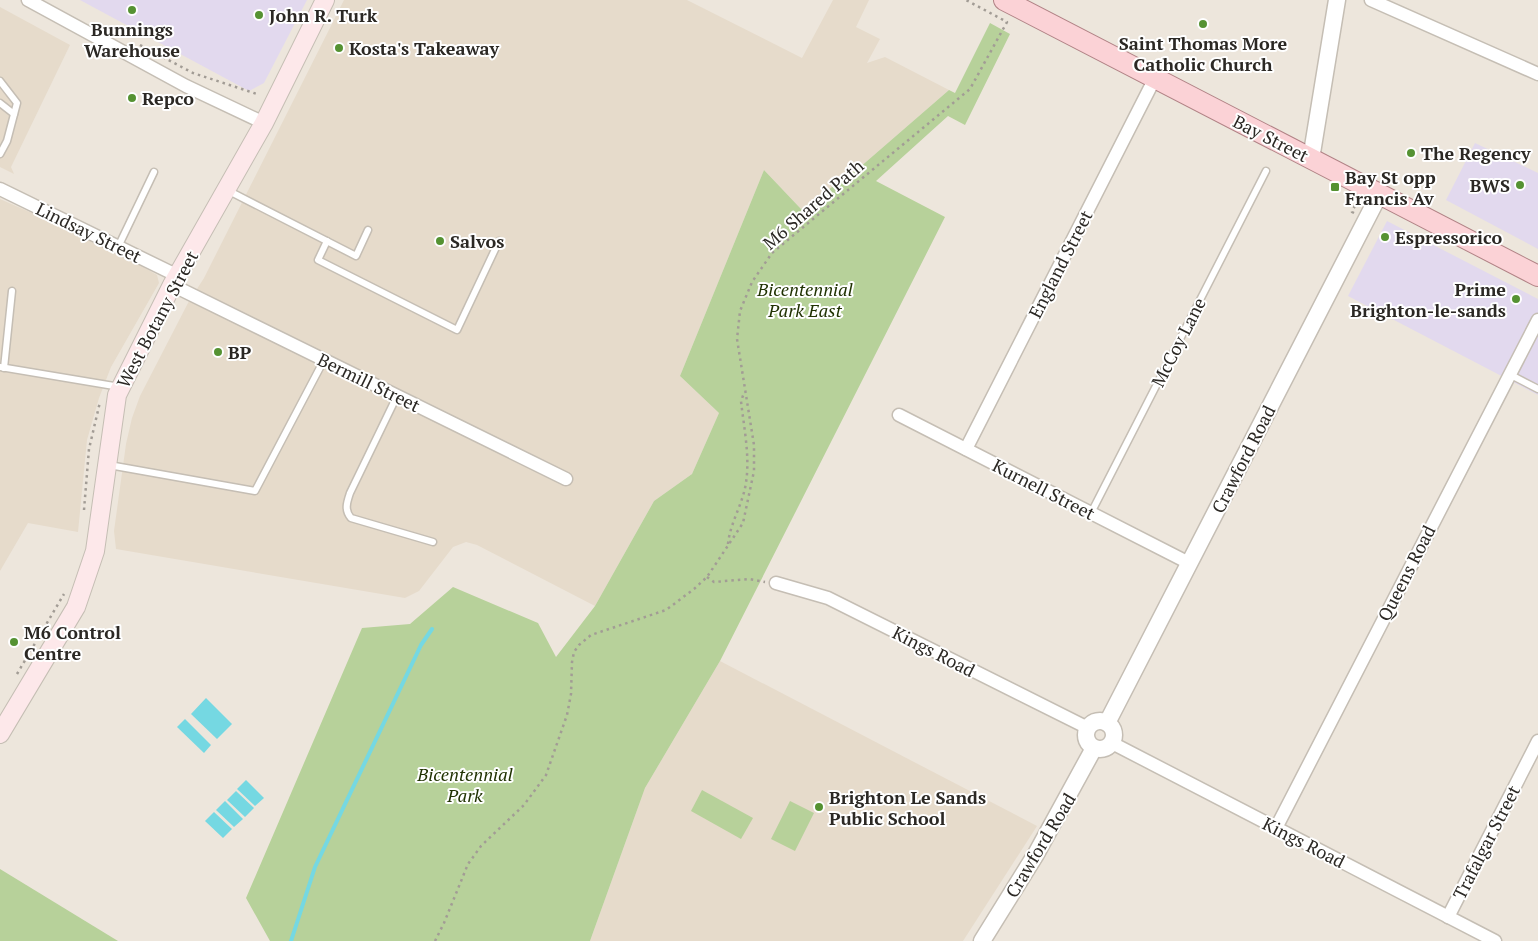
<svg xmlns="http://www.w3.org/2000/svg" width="1538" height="941" font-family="'PT Serif',serif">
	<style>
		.commercial { fill: #e2d9ee }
		.built { fill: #e6dbcb }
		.green { fill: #b7d19a }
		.water { fill: #75d8e2 }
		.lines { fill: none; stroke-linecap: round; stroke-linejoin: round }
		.stream { stroke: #75d8e2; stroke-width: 4 }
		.service-casing { stroke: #c5beb4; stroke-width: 9 }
		.minor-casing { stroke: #c5beb4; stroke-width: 15 }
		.tertiary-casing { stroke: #c5beb4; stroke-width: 19 }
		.secondary-casing { stroke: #c5beb4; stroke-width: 20 }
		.primary-casing { stroke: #b18386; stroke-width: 22 }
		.path { stroke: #a29c95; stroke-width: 2.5; stroke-dasharray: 2.5 4; stroke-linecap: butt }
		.service { stroke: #fff; stroke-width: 6 }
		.minor { stroke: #fff; stroke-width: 12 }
		.tertiary { stroke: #fff; stroke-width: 16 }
		.secondary { stroke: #fde8ea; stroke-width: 18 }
		.primary { stroke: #fbd2d6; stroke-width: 20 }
		.poi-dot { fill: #559232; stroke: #fff; stroke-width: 2 }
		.labels { text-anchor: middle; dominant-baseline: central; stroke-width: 4; stroke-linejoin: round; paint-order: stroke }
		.poi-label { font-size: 18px; font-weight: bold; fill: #2b2824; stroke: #fff; text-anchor: start }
		.street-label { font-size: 18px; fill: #2b2824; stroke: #fff }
		.park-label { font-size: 18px; font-style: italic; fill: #203202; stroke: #fff }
	</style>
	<rect width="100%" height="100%" fill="#ede6dc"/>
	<g class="commercial">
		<path d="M80 0H307L264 83 249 91Z"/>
		<path d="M1475 143 1538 173V249L1446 200Z"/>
		<path d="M1387 221 1538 299V395L1348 296Z"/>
	</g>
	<g class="built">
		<path d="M344 0H687L802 58 833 0H869L856 27 880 39 867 63 885 57 949 90 859 168 801 209 764 170 680 376 719 413 692 474 654 501 595 606 477 545 466 542 453 547 419 591 405 598 116 549 114 531 126 444 132 418 140 396 188 303 204 278Z"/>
		<path d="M0 7 70 45 11 167 14 174 0 167Z"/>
		<path d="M0 199 107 246 157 275 159 283 111 367 99 398 87 440 78 532 28 523 0 571Z"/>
		<path d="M720 661 1037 826 963 941H590L645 788Z"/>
	</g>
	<g class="green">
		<path d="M990 23 1010 34 965 125 948 116 876 181 945 217 720 661 645 788 590 941H270L246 898 362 628 410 624 453 587 538 623 556 657 595 606 654 501 692 474 719 413 680 376 764 170 801 209 859 168 949 90 955 93Z"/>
		<path d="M702 790 753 818 741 839 691 811Z"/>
		<path d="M790 801 814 813 795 851 771 839Z"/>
		<path d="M0 869 118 941H0Z"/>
	</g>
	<g class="water">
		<path d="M206 698 232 724 217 739 191 714Z"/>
		<path d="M185 719 211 745 204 753 177 727Z"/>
		<path d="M246 780 264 798 255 806 237 789Z"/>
		<path d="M236 791 254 808 245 817 227 800Z"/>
		<path d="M225 801 243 819 234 827 216 810Z"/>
		<path d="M214 812 232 829 223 838 205 821Z"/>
	</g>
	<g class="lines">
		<path class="stream" d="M291 941 315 867 421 645 432 629"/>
		<g class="service-casing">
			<g id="service">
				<path d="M0 81 17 103 7 141 0 154"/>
				<path d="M0 103 14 114"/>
				<path d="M227 190 356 256 368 230"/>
				<path d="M327 241 318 260 457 330 499 241"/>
				<path d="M118 247 154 172"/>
				<path d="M0 367 120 387"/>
				<path d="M4 368 12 291"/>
				<path d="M1509 374 1538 389"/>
				<path d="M397 396 350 493C347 502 344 510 351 518L433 542"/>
				<path d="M109 465 255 491 324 360"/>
				<path d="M1091 513 1266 171"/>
			</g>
		</g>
		<g class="minor-casing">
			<g id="minor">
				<path d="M28 0 186 86 264 123"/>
				<path d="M1371 0 1538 74"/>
				<path d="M0 189 178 276"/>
				<path d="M172 285 566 479"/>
				<path d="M899 415 1189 563"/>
				<path d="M966 449 1155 78"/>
				<path d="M776 583 828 598 1088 728"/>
				<path d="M1112 743 1495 941"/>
				<path d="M1276 828 1538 320"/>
				<path d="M1448 917 1538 741"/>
			</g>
		</g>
		<g class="tertiary-casing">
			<g id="tertiary">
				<path d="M1311 159 1337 0"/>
				<circle cx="1100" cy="735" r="14"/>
				<path d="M1107 723 1379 195"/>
				<path d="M982 941 1036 854 1094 748"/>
			</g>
		</g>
		<g class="secondary-casing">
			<path id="secondary" d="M0 734 76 607 95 551 117 395 172 285 264 123 325 0"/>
		</g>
		<g class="primary-casing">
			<path id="primary" d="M1004 0 1538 276"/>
		</g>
		<g class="path">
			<path d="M140 45 193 73 257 94"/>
			<path d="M1354 213 1352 212 1357 201"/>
			<path d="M84 510 89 449 100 402"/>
			<path d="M728 544C730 524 741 507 745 488 751 460 744 429 741 401L744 393"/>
			<path d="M707 577 714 582 749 579 765 582"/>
			<path d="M17 674 64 594"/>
			<path d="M435 941 444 923 468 864 481 846 524 805 546 775 567 715 571 694 572 662 574 652 579 645 591 635 666 610 694 589 707 577 743 523 754 471V445L737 339 740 311 752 282 772 253 970 89 1007 22 966 0"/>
		</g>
		<use href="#service" class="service"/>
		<use href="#minor" class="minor"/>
		<use href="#tertiary" class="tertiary"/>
		<use href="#secondary" class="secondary"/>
		<use href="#primary" class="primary"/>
	</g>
	<g class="poi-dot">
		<circle cx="132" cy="10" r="5"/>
		<circle cx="259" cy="15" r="5"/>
		<circle cx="1203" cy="24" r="5"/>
		<circle cx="339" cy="48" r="5"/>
		<circle cx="132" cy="98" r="5"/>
		<circle cx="1411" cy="153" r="5"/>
		<circle cx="1520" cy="185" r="5"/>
		<rect x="1330" y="182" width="10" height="10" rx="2.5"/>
		<circle cx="1385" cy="237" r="5"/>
		<circle cx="440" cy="241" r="5"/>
		<circle cx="1516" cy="299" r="5"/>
		<circle cx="218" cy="352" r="5"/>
		<circle cx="14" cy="642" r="5"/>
		<circle cx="819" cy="807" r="5"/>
	</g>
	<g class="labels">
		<g class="poi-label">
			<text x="269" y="15">John R. Turk</text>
			<text x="132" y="29" text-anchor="middle">Bunnings<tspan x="132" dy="21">Warehouse</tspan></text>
			<text x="1203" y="43" text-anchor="middle">Saint Thomas More<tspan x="1203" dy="21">Catholic Church</tspan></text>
			<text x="349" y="48">Kosta's Takeaway</text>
			<text x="142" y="98">Repco</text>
			<text x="1421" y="153">The Regency</text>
			<text x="1345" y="177">Bay St opp<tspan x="1345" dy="21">Francis Av</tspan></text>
			<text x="1510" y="185" text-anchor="end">BWS</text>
			<text x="1395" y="237">Espressorico</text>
			<text x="450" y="241">Salvos</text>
			<text x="1506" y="289" text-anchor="end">Prime<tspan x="1506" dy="21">Brighton-le-sands</tspan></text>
			<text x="228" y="352">BP</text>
			<text x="24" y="632">M6 Control<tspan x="24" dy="21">Centre</tspan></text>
			<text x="829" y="797">Brighton Le Sands<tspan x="829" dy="21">Public School</tspan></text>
		</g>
		<g class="street-label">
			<text transform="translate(1271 138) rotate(27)">Bay Street</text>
			<text transform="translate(813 204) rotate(-41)">M6 Shared Path</text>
			<text transform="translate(89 232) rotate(26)">Lindsay Street</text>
			<text transform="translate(1060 264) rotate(-63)">England Street</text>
			<text transform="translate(157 319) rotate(-62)">West Botany Street</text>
			<text transform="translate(1178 342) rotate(-63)">McCoy Lane</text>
			<text transform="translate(369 382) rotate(26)">Bermill Street</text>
			<text transform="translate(1243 459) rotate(-63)">Crawford Road</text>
			<text transform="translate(1044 489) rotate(27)">Kurnell Street</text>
			<text transform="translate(1406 573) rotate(-63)">Queens Road</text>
			<text transform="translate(934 651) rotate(27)">Kings Road</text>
			<text transform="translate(1304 842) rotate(27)">Kings Road</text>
			<text transform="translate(1486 842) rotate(-63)">Trafalgar Street</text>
			<text transform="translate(1040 845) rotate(-59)">Crawford Road</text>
		</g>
		<g class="park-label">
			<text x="805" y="289">Bicentennial<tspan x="805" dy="21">Park East</tspan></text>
			<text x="465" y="774">Bicentennial<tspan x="465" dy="21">Park</tspan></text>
		</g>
	</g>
</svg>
